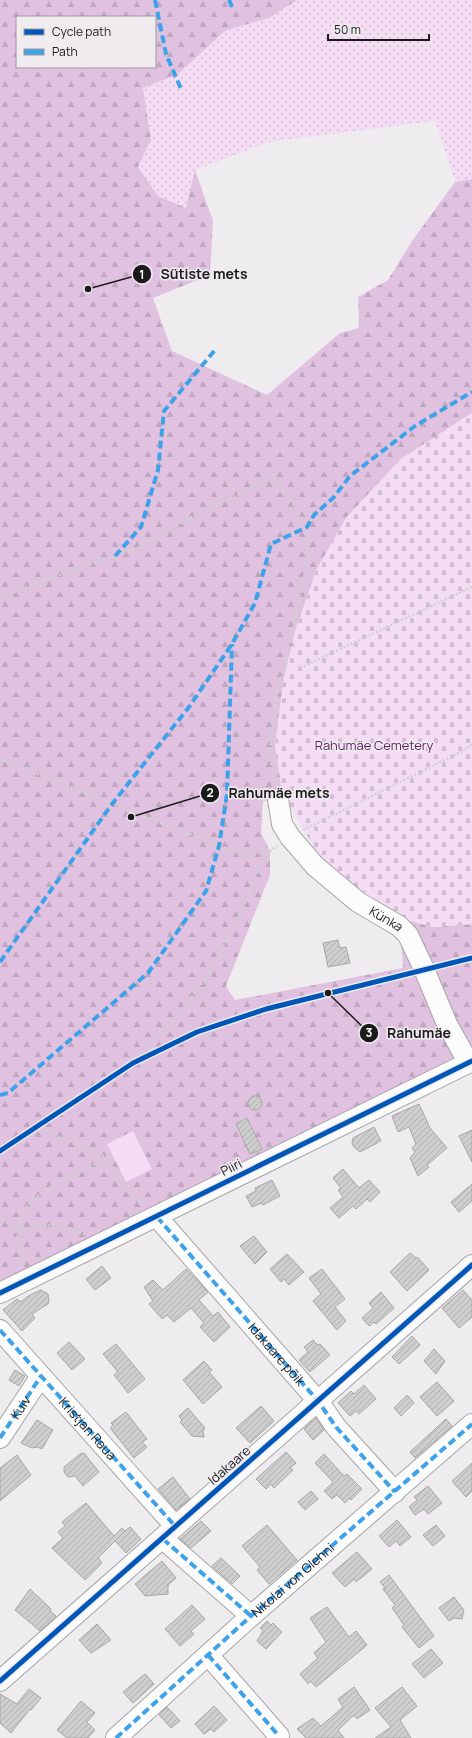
<svg xmlns="http://www.w3.org/2000/svg" width="472" height="1738" font-family="Manrope,sans-serif">
	<style>
		.grass { fill: url(#grass-dots) }
		.forest { fill: url(#forest-firs); fill-rule: evenodd }
		.cemetery { fill: url(#cemetery-stones) }
		.pitch { fill: #f4dcf4 }
		.building { fill: url(#building-hatch); stroke: #a8a6a8 }
		.lines { fill: none; stroke-linecap: round; stroke-linejoin: round }
		.minor-casing { stroke: #a6a5a6; stroke-width: 22 }
		.path { stroke: #d1d0d1; stroke-width: 2.5; stroke-dasharray: 2 2; stroke-linecap: butt }
		.minor { stroke: #fcfcfc; stroke-width: 20 }
		.quiet { stroke: #3da2ea; stroke-width: 4; stroke-dasharray: 8 4; stroke-linecap: butt }
		.cycleway-casing { stroke: #efebef; stroke-width: 8 }
		.cycleway { stroke: #0057b8; stroke-width: 5 }
		.labels { text-anchor: middle; dominant-baseline: central; stroke-width: 3; stroke-linejoin: round; paint-order: stroke }
		.park-label { font-size: 13px; fill: #5e1e60; stroke: #efebef }
		.street-label { font-size: 13px; fill: #1c1b1c; stroke: #efebef }
		.leader { fill: none; stroke: #1c1b1c; stroke-width: 1.5 }
		.callout-dot { fill: #1c1b1c; stroke: #efebef; stroke-width: 1.5 }
		.mark-label { font-size: 12px; text-anchor: middle; font-weight: bold; fill: #fff }
		.callout-label { font-size: 14px; text-anchor: middle; font-weight: bold; fill: #1c1b1c; stroke: #efebef; stroke-width: 3; stroke-linejoin: round; paint-order: stroke }
	</style>
	<defs>
		<pattern id="grass-dots" width="8" height="8" patternUnits="userSpaceOnUse"><rect width="8" height="8" fill="#f4dcf4"/><path d="M2 2h.1M6 6h.1" fill="none" stroke="#d1bcd1" stroke-width="1.8" stroke-linecap="round"/></pattern>
		<pattern id="forest-firs" width="22" height="20" patternUnits="userSpaceOnUse"><rect width="22" height="20" fill="#e0c2e0"/><path d="M5 1l3.5 6h-7zM16 11l3.5 6h-7z" fill="#c0a6c0"/></pattern>
		<pattern id="cemetery-stones" width="16" height="16" patternUnits="userSpaceOnUse"><rect width="16" height="16" fill="#f4dcf4"/><path d="M2 7V4a2 2 0 0 1 4 0v3zM10 15v-3a2 2 0 0 1 4 0v3z" fill="#d1bcd1"/></pattern>
		<pattern id="building-hatch" width="6" height="6" patternUnits="userSpaceOnUse"><rect width="6" height="6" fill="#cfcecf"/><path d="M-1 1l2-2M0 6l6-6M5 7l2-2" fill="none" stroke="#b1b0b1"/></pattern>
	</defs>
	<rect width="100%" height="100%" fill="#eeecee"/>
	<path class="grass" d="M297 0H472V179L455 182 435 121 269 142 195 170 187 208 158 196 138 167 151 140 143 88 178 74 226 30 269 18Z"/>
	<path class="forest" d="M0 0H297L269 18 226 30 178 74 143 88 151 140 138 167 158 196 186 208 195 170 213 221 210 275 153 298 172 351 267 395 340 333 359 328 358 297 388 280 412 241 455 182 472 179V413L401 459 346 518 317 569 296 628 284 678 275 745 285 799 263 801 261 833 270 851V875L226 986 235 1000 403 968 401 941 411 921 433 927 472 924V1061L0 1293ZM17 17H155V67H17Z"/>
	<path class="cemetery" d="M472 413V924L433 927 411 921 350 883 320 857 285 799 281 786 275 745 284 678 296 628 317 569 346 518 401 459Z"/>
	<path class="pitch" d="M133 1131 152 1169 126 1182 107 1144Z"/>
	<g class="building">
		<path d="M338 940 340 948 346 947 350 963 328 967 323 943Z"/>
		<circle cx="255" cy="1103" r="7"/>
		<path d="M419 1104 430 1128 447 1148 427 1165 429 1167 418 1176 410 1158 415 1152 412 1148 416 1144 409 1127 398 1132 392 1116Z"/>
		<path d="M247 1118 262 1149 250 1154 236 1124Z"/>
		<path d="M374 1127 381 1141 360 1152 354 1147 352 1144 353 1138Z"/>
		<path d="M472 1130V1162L459 1136Z"/>
		<path d="M343 1169 359 1188 369 1180 380 1192 370 1202 367 1199 356 1209 353 1206 339 1218 330 1208 343 1197 338 1190 341 1188 333 1178Z"/>
		<path d="M272 1180 280 1196 263 1205 262 1203 252 1207 246 1196 256 1191 255 1188Z"/>
		<path d="M472 1184V1201L459 1212 451 1202Z"/>
		<path d="M254 1236 267 1252 255 1264 240 1246Z"/>
		<path d="M410 1253 416 1258 417 1257 429 1270 407 1291 390 1272Z"/>
		<path d="M287 1254 304 1272 289 1285 284 1279 281 1282 270 1269Z"/>
		<path d="M102 1266 111 1278 95 1290 86 1279Z"/>
		<path d="M186 1269 208 1292 199 1300 213 1316 218 1312 230 1327 214 1342 200 1327 204 1323 191 1308 174 1322 167 1315 162 1319 149 1304 153 1301 144 1287 153 1280 163 1290Z"/>
		<path d="M322 1269 345 1299 335 1307 346 1321 337 1330 313 1301 321 1294 309 1278Z"/>
		<path d="M41 1290 48 1294 49 1300 48 1304 32 1314 35 1318 22 1331 3 1310 17 1299 21 1302 28 1296Z"/>
		<path d="M463 1290 472 1300V1317L459 1328 442 1308Z"/>
		<path d="M381 1292 394 1308 376 1324 374 1322 369 1326 362 1318 373 1308 369 1303Z"/>
		<path d="M412 1336 420 1345 399 1364 392 1357Z"/>
		<path d="M313 1340 318 1345 320 1344 330 1355 310 1372 299 1360 308 1352 304 1347Z"/>
		<path d="M69 1342 85 1359 72 1370 57 1353Z"/>
		<path d="M116 1344 145 1379 128 1393 114 1375 118 1372 103 1354Z"/>
		<path d="M434 1349 445 1361 436 1374 424 1361Z"/>
		<path d="M204 1361 212 1370 209 1372 222 1387 203 1404 183 1380Z"/>
		<path d="M15 1370 25 1376 19 1386 9 1380Z"/>
		<path d="M437 1382 454 1401 437 1416 420 1397Z"/>
		<path d="M364 1385 376 1399 359 1414 356 1411 350 1416 338 1403 351 1391 354 1394Z"/>
		<path d="M407 1395 414 1403 401 1416 394 1408Z"/>
		<path d="M261 1406 274 1421 250 1443 236 1428Z"/>
		<path d="M188 1408 205 1428 203 1430 204 1437 192 1436 180 1422 182 1420 179 1416Z"/>
		<path d="M126 1412 147 1439 142 1442 147 1447 134 1458 110 1428 113 1425 111 1423Z"/>
		<path d="M316 1418 324 1430 313 1440 304 1429Z"/>
		<path d="M446 1419 452 1426 415 1458 410 1452Z"/>
		<path d="M37 1420 53 1430 42 1449 38 1447 32 1448 21 1443Z"/>
		<path d="M286 1452 296 1463 290 1468 293 1470 274 1488 271 1484 266 1489 256 1479Z"/>
		<path d="M84 1453 99 1472 83 1486 75 1476 68 1477 64 1472V1467L80 1454Z"/>
		<path d="M324 1454 344 1476 347 1474 362 1489 351 1500 350 1498 345 1503 337 1495 332 1499 324 1491 333 1482 315 1463Z"/>
		<path d="M17 1455 31 1475 0 1501V1468Z"/>
		<path d="M472 1463V1491L466 1497 452 1481Z"/>
		<path d="M173 1477 190 1499 176 1510 158 1489Z"/>
		<path d="M428 1486 442 1503 428 1514 424 1509 415 1515 409 1507 417 1500 414 1497Z"/>
		<path d="M311 1491 318 1499 305 1510 298 1502Z"/>
		<path d="M86 1503 114 1536 122 1528 125 1531 130 1527 141 1539 126 1553 115 1541 98 1558 102 1563 85 1580 52 1548 63 1538 58 1532 65 1526 62 1522Z"/>
		<path d="M397 1520 411 1537 400 1546 396 1541 389 1547 379 1536Z"/>
		<path d="M201 1521 211 1531 191 1548 180 1539Z"/>
		<path d="M267 1525 297 1560 269 1584 257 1570 260 1567 242 1546Z"/>
		<path d="M436 1525 445 1536 433 1546 423 1535Z"/>
		<path d="M357 1552 372 1569 356 1582 354 1579 345 1587 332 1573Z"/>
		<path d="M221 1558 240 1576 232 1584 212 1566Z"/>
		<path d="M162 1561 176 1578 168 1585V1594L145 1596 135 1584Z"/>
		<path d="M389 1575 434 1636 419 1648 402 1627 404 1625 392 1608 395 1605 383 1589 385 1588 380 1582Z"/>
		<path d="M30 1589 51 1609 50 1611 56 1616 40 1631 15 1610Z"/>
		<path d="M454 1597 464 1610 462 1619 454 1618 449 1621 439 1608Z"/>
		<path d="M192 1605 205 1619 191 1631 194 1634 180 1646 165 1629Z"/>
		<path d="M327 1607 349 1637 356 1631 367 1645 316 1687 310 1681 308 1684 300 1674 318 1658 314 1653 326 1642 310 1618Z"/>
		<path d="M267 1621 271 1625 273 1623 282 1632 266 1649 257 1641 263 1631 260 1628Z"/>
		<path d="M97 1624 111 1640 91 1653 79 1640Z"/>
		<path d="M431 1649 443 1663 424 1678 412 1664Z"/>
		<path d="M145 1674 154 1684 133 1703 123 1692Z"/>
		<path d="M354 1687 370 1710 357 1719 354 1715 338 1730 344 1738H306L297 1729 313 1718 321 1726 343 1707 338 1699Z"/>
		<path d="M402 1687 417 1706 400 1720 411 1738H375L391 1727 375 1708Z"/>
		<path d="M29 1689 41 1698 31 1710 30 1709 11 1733 0 1723V1694L17 1704Z"/>
		<path d="M81 1701 95 1713 87 1722 95 1730 88 1738H67L57 1730Z"/>
		<path d="M214 1706 227 1720 214 1732 211 1729 204 1734 195 1724Z"/>
		<path d="M167 1707 180 1721 171 1728 159 1715Z"/>
	</g>
	<g class="lines">
		<g class="minor-casing">
			<g id="minor">
				<path id="s1" d="M278 799 282 824 290 837 315 866 358 902 399 926 408 935 424 969 447 1024 468 1062"/>
				<path d="M157 1217 318 1401 336 1427 395 1492"/>
				<path d="M0 1293 472 1061"/>
				<path d="M0 1330 175 1526"/>
				<path id="s2" d="M0 1438 41 1376"/>
				<path d="M163 1539 251 1616"/>
				<path d="M208 1655 279 1736"/>
				<path d="M0 1681 472 1265"/>
				<path id="s3" d="M116 1738 251 1616 472 1424"/>
			</g>
		</g>
		<g class="path">
			<path d="M0 599 20 589 140 547 202 511 241 494 274 475 282 491 294 505 307 527 308 557 295 622 275 706 269 754 275 783"/>
			<path d="M300 668 472 587"/>
			<path d="M0 759 242 855 270 851 277 846"/>
			<path d="M303 830 463 751 472 744"/>
			<path d="M133 1063 176 1017 208 976 250 894 258 869 270 851"/>
			<path d="M36 1127 108 1158 124 1187 143 1204"/>
			<path d="M0 1218 16 1229 52 1225 85 1234"/>
			<path d="M24 1264 16 1229 30 1201 59 1181 108 1158"/>
		</g>
		<use href="#minor" class="minor"/>
		<g class="quiet">
			<path d="M155 0 166 54 181 89"/>
			<path d="M229 0 232 7"/>
			<path d="M115 556 141 527 158 470 164 411 215 350"/>
			<path d="M0 962 112 804 189 707 232 644 255 603 271 544 307 527 314 515 334 497 350 476 415 426 472 392"/>
			<path d="M0 1095 8 1093 148 973 206 891 219 846 227 794 232 644"/>
			<path id="s4" d="M157 1217 318 1401 336 1427 395 1492"/>
			<path id="s5" d="M0 1330 175 1526"/>
			<path d="M0 1438 41 1376"/>
			<path d="M163 1539 251 1616"/>
			<path d="M208 1655 279 1736"/>
			<path d="M116 1738 251 1616 472 1424"/>
		</g>
		<g class="cycleway-casing">
			<g id="cycleway">
				<path d="M0 1151 133 1063 197 1032 266 1009 472 958"/>
				<path d="M0 1293 472 1061"/>
				<path d="M0 1681 472 1265"/>
			</g>
		</g>
		<use href="#cycleway" class="cycleway"/>
	</g>
	<g class="labels">
		<g class="park-label">
			<text x="374" y="745">Rahumäe Cemetery</text>
		</g>
		<g class="street-label">
			<text stroke="none"><textPath href="#s1" startOffset="168">Künka</textPath></text>
			<text transform="translate(231 1167) rotate(-27)">Piiri</text>
			<text stroke="none"><textPath href="#s4" startOffset="182">Idakaare põik</textPath></text>
			<text stroke="none"><textPath href="#s2" startOffset="37">Kuiv</textPath></text>
			<text stroke="none"><textPath href="#s5" startOffset="132">Kristjan Raua</textPath></text>
			<text transform="translate(229 1465) rotate(-41)">Idakaare</text>
			<text stroke="none"><textPath href="#s3" startOffset="237">Nikolai von Glehni</textPath></text>
		</g>
	</g>
	<path class="leader" d="M88 289L142 274M131 817L210 793M328 993L369 1033"/>
	<g class="callout-dot">
		<circle cx="88" cy="289" r="4"/>
		<circle cx="131" cy="817" r="4"/>
		<circle cx="328" cy="993" r="4"/>
		<circle cx="142" cy="274" r="10"/>
		<circle cx="210" cy="793" r="10"/>
		<circle cx="369" cy="1033" r="10"/>
	</g>
	<g class="mark-label">
		<text x="142" y="279">1</text>
		<text x="210" y="797">2</text>
		<text x="369" y="1037">3</text>
	</g>
	<g class="callout-label">
		<text x="204" y="279">Sütiste mets</text>
		<text x="279" y="798">Rahumäe mets</text>
		<text x="419" y="1038">Rahumäe</text>
	</g>
	<rect x="16" y="16" width="140" height="52" fill="#efebef" stroke="#9b989b"/>
	<rect x="24" y="29" width="20" height="6" fill="#0057b8" stroke="#9b989b"/>
	<text x="52" y="36" font-size="12" fill="#1c1b1c">Cycle path</text>
	<rect x="24" y="49" width="20" height="6" fill="#3da2ea" stroke="#9b989b"/>
	<text x="52" y="56" font-size="12" fill="#1c1b1c">Path</text>
	<path d="M328 34v6h101v-6" fill="none" stroke="#1c1b1c" stroke-width="2"/>
	<text x="334" y="34" font-size="12" fill="#1c1b1c" stroke="#efebef" stroke-width="3" paint-order="stroke">50 m</text>
</svg>
